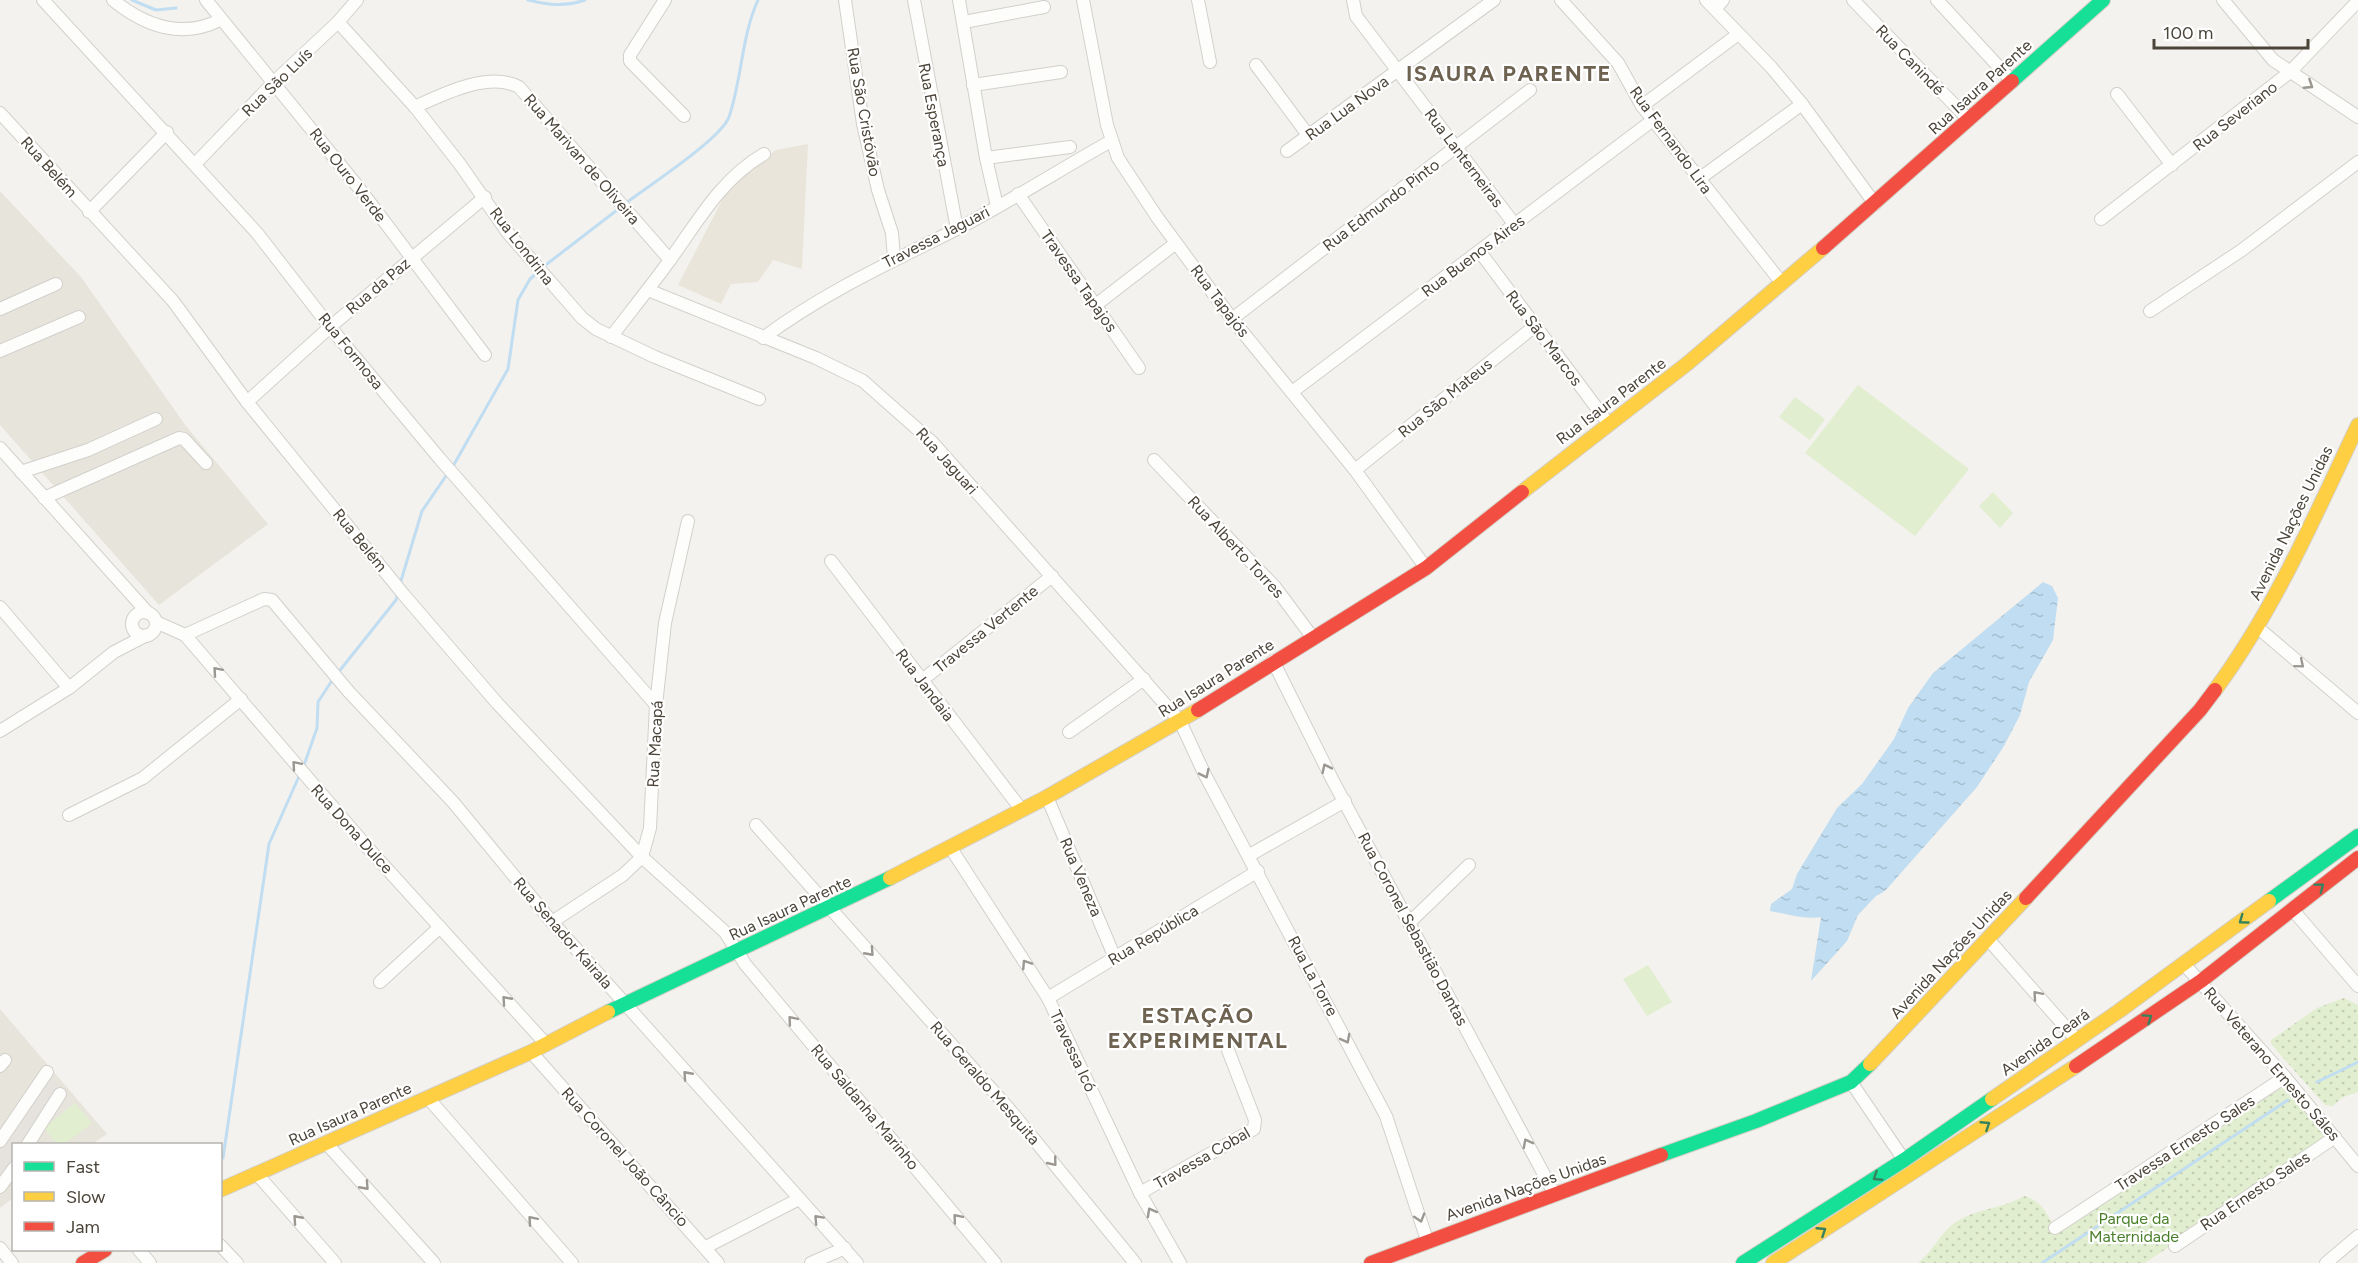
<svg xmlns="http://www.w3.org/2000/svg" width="2358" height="1263" font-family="Figtree,sans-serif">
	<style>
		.residential { fill: #e7e4dc }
		.education { fill: #eae5da }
		.park { fill: url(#park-dots) }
		.pitch { fill: #e1eecf }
		.parking { fill: #e6e3df }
		.water { fill: url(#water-ripples) }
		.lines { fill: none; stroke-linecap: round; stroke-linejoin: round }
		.stream { stroke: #c0ddf1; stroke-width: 3 }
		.street-casing { stroke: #d2d0cb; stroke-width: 14 }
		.fast-casing { stroke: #d3cfc5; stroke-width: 16 }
		.slow-casing { stroke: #d3cfc5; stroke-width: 16 }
		.jam-casing { stroke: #d3cfc5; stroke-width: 16 }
		.street { stroke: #fdfdfc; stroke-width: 12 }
		.fast { stroke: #16e098; stroke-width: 14 }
		.slow { stroke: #ffcf43; stroke-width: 14 }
		.jam { stroke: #f24e42; stroke-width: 14 }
		.oneway { stroke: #9b9791 }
		.oneway2 { stroke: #36825f }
		.labels { text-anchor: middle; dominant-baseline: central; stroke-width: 4.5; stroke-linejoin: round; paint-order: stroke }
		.street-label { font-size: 16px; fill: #4b4439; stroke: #fff }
		.park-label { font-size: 16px; fill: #4a7f2a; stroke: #fff }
		.district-label { font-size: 22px; font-weight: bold; letter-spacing: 1.5px; fill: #6e6250; stroke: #fff }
	</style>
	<defs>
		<pattern id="park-dots" width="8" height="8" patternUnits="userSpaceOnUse" patternTransform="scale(1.5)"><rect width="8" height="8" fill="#e1eecf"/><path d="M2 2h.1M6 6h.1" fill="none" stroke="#c3cdb2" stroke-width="1.8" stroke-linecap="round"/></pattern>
		<pattern id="water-ripples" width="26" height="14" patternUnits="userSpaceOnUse" patternTransform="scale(1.5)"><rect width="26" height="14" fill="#c0ddf1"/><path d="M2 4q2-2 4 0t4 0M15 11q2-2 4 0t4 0" fill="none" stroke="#a6bfcf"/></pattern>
	</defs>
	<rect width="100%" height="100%" fill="#f4f2ee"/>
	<g class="residential">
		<path d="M0 191 81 277 186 426 268 524 159 605 0 425Z"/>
		<path d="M0 1009 107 1134 92 1144H14L13 1198 0 1208Z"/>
	</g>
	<path class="education" d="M808 144 802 269 773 260 758 282 731 284 721 304 678 285 729 187 776 150Z"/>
	<g class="park">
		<path d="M2344 998 2358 1005V1092L2341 1098 2333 1106 2325 1105 2271 1044V1040L2317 1008Z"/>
		<path d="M2283 1087 2326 1136V1142L2145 1263H1918C1932 1252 1940 1234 1953 1224 1975 1208 2000 1210 2024 1196 2045 1201 2047 1218 2059 1233Z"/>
	</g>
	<g class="pitch">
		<path d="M1858 385 1969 469 1915 536 1805 453Z"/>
		<path d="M1795 397 1825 419 1810 440 1779 417Z"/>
		<path d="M1993 492 2013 513 2000 528 1979 506Z"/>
		<path d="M1648 965 1672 1002 1647 1016 1623 979Z"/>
		<path d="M75 1103 92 1123 65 1144H57L44 1128Z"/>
	</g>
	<path class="parking" d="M40 1072 58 1085 64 1093 30 1144H14L13 1169 0 1180V1132Z"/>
	<path class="water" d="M2043 582 2052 586 2058 598 2053 640 2029 682 2020 715 2004 746 1977 787 1885 891 1876 896 1858 915 1847 941 1811 981 1821 917C1804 920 1787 914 1770 911L1771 904 1792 889 1797 874 1837 808 1862 784 1894 739 1908 708 1933 673Z"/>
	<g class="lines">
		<g class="stream">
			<path d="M132 0 156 10 176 8"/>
			<path d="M528 0C548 5 565 7 585 0"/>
			<path d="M626 203C647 187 721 139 729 117 742 79 741 38 758 0"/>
			<path d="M543 267 621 207"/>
			<path d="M452 468 508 369 518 300 530 279 538 272"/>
			<path d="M400 584 422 511 448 473"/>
			<path d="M337 674 396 600 398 593"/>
			<path d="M303 768 317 728 318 702 333 679"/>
			<path d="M2317 1082 2358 1062"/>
			<path d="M223 1158 269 844 300 774"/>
			<path d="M2042 1263 2288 1100"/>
		</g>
		<g class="street-casing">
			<g id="street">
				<path d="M43 0 257 233 330 327 440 459 656 705"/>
				<path d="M113 0C145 26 182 39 220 20"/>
				<path d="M206 0 359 188 485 355"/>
				<path d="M665 0 630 55V61L684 116"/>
				<path d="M845 0 863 124 878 190 892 233 894 258"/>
				<path d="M914 0 957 229"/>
				<path d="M959 0 986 158 997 206"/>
				<path d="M1083 0 1107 125 1118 158 1157 217 1232 319 1355 470 1426 568"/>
				<path d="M1198 0 1210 62"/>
				<path d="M1353 0 1356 16 1515 225"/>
				<path d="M1561 0 1618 63 1642 106 1781 282"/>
				<path d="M1706 0 1771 67 1802 104 1875 204"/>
				<path d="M1853 0 1968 119"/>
				<path d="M1937 0 2011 80"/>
				<path d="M2223 0 2273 60 2358 117"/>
				<path d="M1715 9 1723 0"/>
				<path d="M338 22 415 107 459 163 508 233 582 318 596 329 655 357 759 399"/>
				<path d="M964 22 1044 7"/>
				<path d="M1256 65 1308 135"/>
				<path d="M973 85 1061 72"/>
				<path d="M2117 94 2172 165"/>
				<path d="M1642 106 1737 35"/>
				<path d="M415 107C443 94 489 71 519 87L670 260"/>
				<path d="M0 113 173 301 247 402 404 595 497 703 642 857 725 932 745 964 995 1263"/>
				<path d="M1287 151 1494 0"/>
				<path d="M986 158 1070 147"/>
				<path d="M196 163 274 82 338 22 357 0"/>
				<path d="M1699 179 1802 104"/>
				<path d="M1018 194 1139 368"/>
				<path d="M89 212 167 132"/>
				<path d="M2101 219 2290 72 2358 1"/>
				<path d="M1480 252 1608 423"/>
				<path d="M648 290 816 358 863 381 932 442 1180 721 1204 773 1386 1116 1427 1240"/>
				<path d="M1097 304 1176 243"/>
				<path d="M0 309 56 284"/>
				<path d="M2150 311 2242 250 2358 162"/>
				<path d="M1232 319 1530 90"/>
				<path d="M611 337C631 311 651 286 670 260 698 221 721 179 764 154"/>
				<path d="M763 338C823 293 889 263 955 230 1008 203 1059 170 1111 141"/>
				<path d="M0 351 79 317"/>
				<path d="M1292 392 1653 120"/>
				<path d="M247 402 330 327 485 197"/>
				<path d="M0 448 148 613"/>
				<path d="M1154 460 1275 587 1313 638"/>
				<path d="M1355 470 1535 326"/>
				<path d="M21 472 88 450 156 419"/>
				<path d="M44 498 179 438 184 439 206 463"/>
				<path d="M831 561 1021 809"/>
				<path d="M0 607 69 688"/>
				<circle cx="144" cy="624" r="12"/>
				<path d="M156 622 185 635 368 848 546 1044"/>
				<path d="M2256 626 2358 713"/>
				<path d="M185 635 264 599 272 600 349 692 453 802 552 922 857 1263"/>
				<path d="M1273 661 1332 779 1555 1195"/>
				<path d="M921 681 1052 576"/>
				<path d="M0 731 69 688 114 652 147 635"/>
				<path d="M1069 732 1144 679"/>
				<path d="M1047 797 1115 958"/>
				<path d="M69 815 143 778 241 699"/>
				<path d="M756 825 1010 1110 1135 1263"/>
				<path d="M950 847 1048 998 1140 1193 1180 1263"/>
				<path d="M1248 856 1345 801"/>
				<path d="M2292 909 2358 986"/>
				<path d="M552 922 623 875 642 857 650 828 656 705 665 623 688 521"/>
				<path d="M1409 923 1469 865"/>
				<path d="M1987 938 2076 1039"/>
				<path d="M2183 963 2285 1077 2358 1166"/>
				<path d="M380 982 440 927"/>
				<path d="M1048 998 1258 871"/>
				<path d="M531 1052 718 1263"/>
				<path d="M0 1066 5 1060"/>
				<path d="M1851 1082 1904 1160"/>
				<path d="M428 1098 572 1263"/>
				<path d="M0 1141 47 1072"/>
				<path d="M326 1143 434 1263"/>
				<path d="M28 1144 60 1094"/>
				<path d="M256 1173 335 1263"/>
				<path d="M0 1187 14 1168"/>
				<path d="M1140 1193 1254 1129 1255 1120 1228 1050"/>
				<path d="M2055 1228 2285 1077"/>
				<path d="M220 1245 237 1263"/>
				<path d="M2175 1246 2335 1137"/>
				<path d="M706 1247 799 1199"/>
				<path d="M0 1248 12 1263"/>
				<path d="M139 1250 150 1263"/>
				<path d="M811 1263 845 1248"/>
				<path d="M2326 1263 2358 1236"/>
			</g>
		</g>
		<g class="fast-casing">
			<g id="fast">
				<path d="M2012 81 2103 0"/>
				<path d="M2269 901 2358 836"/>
				<path d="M608 1012 890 878"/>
				<path d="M1661 1155 1756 1121 1851 1082 1870 1064"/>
				<path d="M1743 1263 1904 1160 1992 1099"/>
			</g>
		</g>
		<g class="slow-casing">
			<g id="slow">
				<path d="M1522 492 1688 363 1823 248"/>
				<path d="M2215 690C2275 609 2315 516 2358 425"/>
				<path d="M890 878 1047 797 1198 710"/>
				<path d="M1870 1064 2026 898"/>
				<path d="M1992 1099 2119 1011 2269 901"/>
				<path d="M220 1190 531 1052 608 1012"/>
				<path d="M1773 1263 2076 1066"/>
			</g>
		</g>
		<g class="jam-casing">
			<g id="jam">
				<path d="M1823 248 2012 81"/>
				<path d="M1198 710 1426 568 1522 492"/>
				<path d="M2026 898 2200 710 2215 690"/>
				<path d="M2076 1066 2201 981 2358 858"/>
				<path d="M83 1263 105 1250"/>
				<path d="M1371 1263 1661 1155"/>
			</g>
		</g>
		<use href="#street" class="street"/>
		<use href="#fast" class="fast"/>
		<use href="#slow" class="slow"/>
		<use href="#jam" class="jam"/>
	</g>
	<defs><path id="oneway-chevron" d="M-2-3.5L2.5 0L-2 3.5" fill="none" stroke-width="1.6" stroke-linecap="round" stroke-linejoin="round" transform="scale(1.5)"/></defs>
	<g class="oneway">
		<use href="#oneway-chevron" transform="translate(2309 85) rotate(33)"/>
		<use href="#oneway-chevron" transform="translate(2300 664) rotate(40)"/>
		<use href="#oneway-chevron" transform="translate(217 671) rotate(-131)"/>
		<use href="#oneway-chevron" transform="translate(296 765) rotate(-131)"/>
		<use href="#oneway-chevron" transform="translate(1326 768) rotate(-116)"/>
		<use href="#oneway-chevron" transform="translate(1205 774) rotate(64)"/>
		<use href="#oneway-chevron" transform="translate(870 952) rotate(48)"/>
		<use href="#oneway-chevron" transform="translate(1026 964) rotate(-123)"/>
		<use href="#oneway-chevron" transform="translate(2037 995) rotate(-131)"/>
		<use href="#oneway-chevron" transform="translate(506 1000) rotate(-132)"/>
		<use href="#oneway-chevron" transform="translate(792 1020) rotate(-130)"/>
		<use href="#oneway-chevron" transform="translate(1346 1039) rotate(62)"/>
		<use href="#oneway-chevron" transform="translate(687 1075) rotate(-132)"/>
		<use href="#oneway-chevron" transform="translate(1527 1143) rotate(-118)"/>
		<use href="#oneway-chevron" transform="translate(1053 1162) rotate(51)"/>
		<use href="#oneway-chevron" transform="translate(365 1186) rotate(48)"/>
		<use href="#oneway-chevron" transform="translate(1151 1212) rotate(-119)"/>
		<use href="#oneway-chevron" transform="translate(957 1218) rotate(-130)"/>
		<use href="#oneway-chevron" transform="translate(1420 1218) rotate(73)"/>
		<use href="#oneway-chevron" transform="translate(297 1219) rotate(-132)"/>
		<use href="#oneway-chevron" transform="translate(818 1219) rotate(-133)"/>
		<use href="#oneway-chevron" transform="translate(532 1220) rotate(-131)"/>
	</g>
	<g class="oneway2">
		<use href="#oneway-chevron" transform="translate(2320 887) rotate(-37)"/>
		<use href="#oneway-chevron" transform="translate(2243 920) rotate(144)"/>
		<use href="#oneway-chevron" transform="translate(2148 1018) rotate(-34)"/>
		<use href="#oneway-chevron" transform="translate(1986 1125) rotate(-33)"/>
		<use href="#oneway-chevron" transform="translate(1877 1177) rotate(147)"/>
		<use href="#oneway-chevron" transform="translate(1822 1231) rotate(-33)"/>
	</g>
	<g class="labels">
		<g class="street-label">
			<text transform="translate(1910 60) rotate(46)">Rua Canindé</text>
			<text transform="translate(277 82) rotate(-44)">Rua São Luís</text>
			<text transform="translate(1980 87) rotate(-42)">Rua Isaura Parente</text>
			<text transform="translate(1347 108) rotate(-36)">Rua Lua Nova</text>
			<text transform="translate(864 112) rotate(80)">Rua São Cristóvão</text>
			<text transform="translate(934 115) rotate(79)">Rua Esperança</text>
			<text transform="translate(2235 116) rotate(-38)">Rua Severiano</text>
			<text transform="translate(1671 140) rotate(54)">Rua Fernando Lira</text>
			<text transform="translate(1464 158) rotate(53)">Rua Lanterneiras</text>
			<text transform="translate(582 159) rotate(49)">Rua Marivan de Oliveira</text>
			<text transform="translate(49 167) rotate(48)">Rua Belém</text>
			<text transform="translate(348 175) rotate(52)">Rua Ouro Verde</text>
			<text transform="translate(1381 205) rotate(-37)">Rua Edmundo Pinto</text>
			<text transform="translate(936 237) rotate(-27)">Travessa Jaguari</text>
			<text transform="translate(522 246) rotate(52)">Rua Londrina</text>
			<text transform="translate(1473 256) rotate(-37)">Rua Buenos Aires</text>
			<text transform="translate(1079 281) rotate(55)">Travessa Tapajos</text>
			<text transform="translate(378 286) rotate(-40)">Rua da Paz</text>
			<text transform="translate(1220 301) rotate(53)">Rua Tapajós</text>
			<text transform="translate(1544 338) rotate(53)">Rua São Marcos</text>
			<text transform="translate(351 351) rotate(51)">Rua Formosa</text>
			<text transform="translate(1445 398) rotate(-39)">Rua São Mateus</text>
			<text transform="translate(1611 401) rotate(-37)">Rua Isaura Parente</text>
			<text transform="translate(947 461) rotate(48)">Rua Jaguari</text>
			<text transform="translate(2291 523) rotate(-64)">Avenida Nações Unidas</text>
			<text transform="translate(360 540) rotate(51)">Rua Belém</text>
			<text transform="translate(1236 547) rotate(47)">Rua Alberto Torres</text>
			<text transform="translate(986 629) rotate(-39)">Travessa Vertente</text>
			<text transform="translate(1216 678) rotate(-32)">Rua Isaura Parente</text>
			<text transform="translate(925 685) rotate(53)">Rua Jandaia</text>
			<text transform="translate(655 744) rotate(-87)">Rua Macapá</text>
			<text transform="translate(352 829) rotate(48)">Rua Dona Dulce</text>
			<text transform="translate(1081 877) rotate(67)">Rua Veneza</text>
			<text transform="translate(790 908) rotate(-25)">Rua Isaura Parente</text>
			<text transform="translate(1413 929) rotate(62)">Rua Coronel Sebastião Dantas</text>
			<text transform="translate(563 933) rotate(49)">Rua Senador Kairala</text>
			<text transform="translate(1153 935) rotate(-31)">Rua República</text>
			<text transform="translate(1951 954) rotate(-47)">Avenida Nações Unidas</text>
			<text transform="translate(1313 976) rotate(62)">Rua La Torre</text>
			<text transform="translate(2045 1042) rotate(-35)">Avenida Ceará</text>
			<text transform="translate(1073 1051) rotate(65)">Travessa Icó</text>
			<text transform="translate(2272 1064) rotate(49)">Rua Veterano Ernesto Sáles</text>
			<text transform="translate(985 1083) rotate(49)">Rua Geraldo Mesquita</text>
			<text transform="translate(865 1107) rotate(50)">Rua Saldanha Marinho</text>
			<text transform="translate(350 1114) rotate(-24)">Rua Isaura Parente</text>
			<text transform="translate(2185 1143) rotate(-33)">Travessa Ernesto Sales</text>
			<text transform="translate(625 1157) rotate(48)">Rua Coronel João Câncio</text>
			<text transform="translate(1202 1158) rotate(-30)">Travessa Cobal</text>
			<text transform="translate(1526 1187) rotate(-20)">Avenida Nações Unidas</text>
			<text transform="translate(2255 1191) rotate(-34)">Rua Ernesto Sales</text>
		</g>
		<g class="park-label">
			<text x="2134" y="1218">Parque da<tspan x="2134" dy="18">Maternidade</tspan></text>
		</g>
		<g class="district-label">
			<text x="1509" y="73">ISAURA PARENTE</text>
			<text x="1198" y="1015">ESTAÇÃO<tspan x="1198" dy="25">EXPERIMENTAL</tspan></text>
		</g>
	</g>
	<rect x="12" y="1143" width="210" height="108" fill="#ffffff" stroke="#b7b4b0" stroke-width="1.5"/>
	<rect x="24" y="1162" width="30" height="9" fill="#16e098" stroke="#b7b4b0" stroke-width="1.5"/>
	<text x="66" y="1173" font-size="18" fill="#4b4439">Fast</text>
	<rect x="24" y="1192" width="30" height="9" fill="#ffcf43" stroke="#b7b4b0" stroke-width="1.5"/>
	<text x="66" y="1203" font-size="18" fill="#4b4439">Slow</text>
	<rect x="24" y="1222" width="30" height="9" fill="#f24e42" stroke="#b7b4b0" stroke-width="1.5"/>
	<text x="66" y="1233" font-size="18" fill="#4b4439">Jam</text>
	<path d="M2154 39v9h154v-9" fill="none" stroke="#4b4439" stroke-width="3"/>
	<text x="2163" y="39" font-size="18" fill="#4b4439" stroke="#ffffff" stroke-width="4.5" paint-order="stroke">100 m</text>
</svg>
